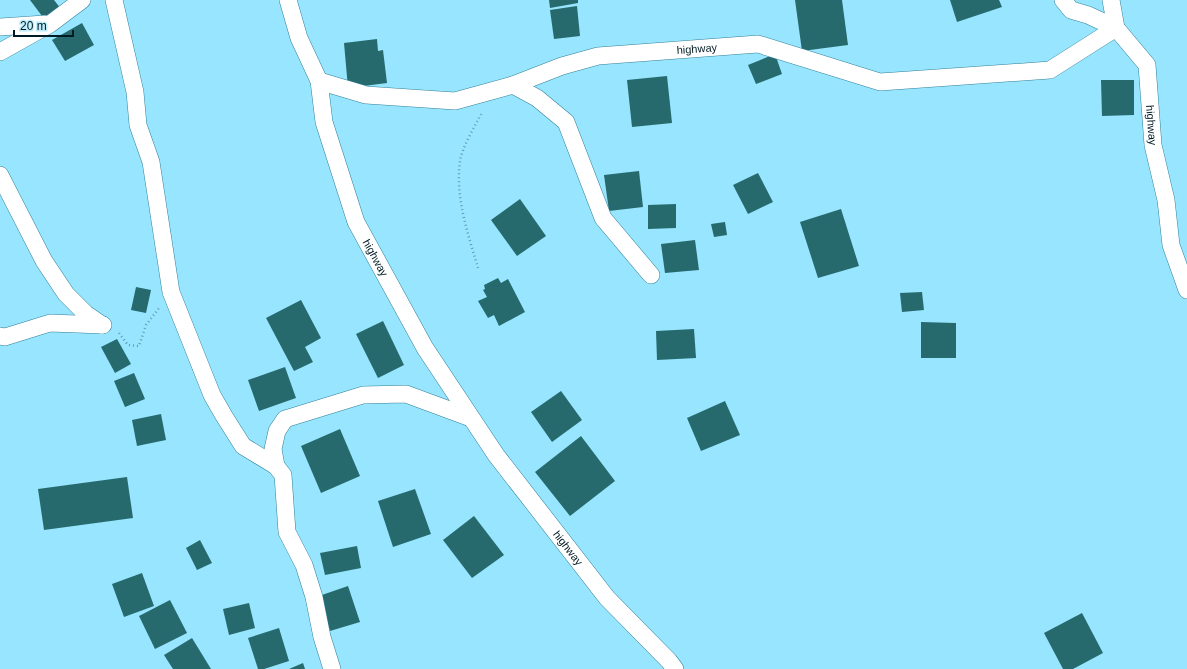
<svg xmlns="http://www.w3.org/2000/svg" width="1187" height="669" font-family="Helvetica,sans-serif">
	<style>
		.building { fill: #266a6e }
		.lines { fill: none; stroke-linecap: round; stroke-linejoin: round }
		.minor-casing { stroke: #328199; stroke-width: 18 }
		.path { stroke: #619cb0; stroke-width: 2.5; stroke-dasharray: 1 3; stroke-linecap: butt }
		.minor { stroke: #fff; stroke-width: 17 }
		.labels { text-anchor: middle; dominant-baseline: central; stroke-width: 4; stroke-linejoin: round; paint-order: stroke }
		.street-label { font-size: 11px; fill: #001b24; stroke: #c0edfc }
	</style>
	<rect width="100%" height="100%" fill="#97e5fe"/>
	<g class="building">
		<path d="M30 0H54L61 9 45 20Z"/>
		<path d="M549 0H578V3L550 8Z"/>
		<path d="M795 0H842L848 45 802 51Z"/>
		<path d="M950 0H999L1002 7 957 22Z"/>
		<path d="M577 6 580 36 554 39 550 10Z"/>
		<path d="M82 23 94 45 65 61 52 40Z"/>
		<path d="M377 39 378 51 383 50 387 83 348 88 344 43Z"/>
		<path d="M775 54 782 74 756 84 748 65Z"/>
		<path d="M667 76 672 123 632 127 627 80Z"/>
		<path d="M1101 80H1134V115L1102 116Z"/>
		<path d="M639 171 643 207 609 211 604 175Z"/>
		<path d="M758 173 773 202 748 214 733 185Z"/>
		<path d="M520 199 546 236 517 256 491 220Z"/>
		<path d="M676 204V228L648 229V205Z"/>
		<path d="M841 209 859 266 818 278 800 222Z"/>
		<path d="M725 222 727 235 714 237 711 224Z"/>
		<path d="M695 240 699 270 665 273 661 244Z"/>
		<path d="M498 278 501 283 508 279 525 312 499 326 494 315 488 318 478 301 487 297 483 290 485 289 484 285Z"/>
		<path d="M136 287 151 290 146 313 131 310Z"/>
		<path d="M922 292 924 310 902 312 900 293Z"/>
		<path d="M301 300 321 338 305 347 313 362 294 371 266 318Z"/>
		<path d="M383 321 404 365 378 378 356 334Z"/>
		<path d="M921 322 956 323V358H921Z"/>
		<path d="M694 329 696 358 657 360 656 331Z"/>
		<path d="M117 339 131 364 115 373 101 347Z"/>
		<path d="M285 367 296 398 259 411 248 380Z"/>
		<path d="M134 373 145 399 125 407 114 381Z"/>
		<path d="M561 391 582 420 552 442 531 412Z"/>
		<path d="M725 401 740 435 701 451 687 418Z"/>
		<path d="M161 414 166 440 137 446 132 420Z"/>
		<path d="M340 429 360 476 321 493 301 446Z"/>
		<path d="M581 436 615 481 570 516 535 472Z"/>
		<path d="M127 477 133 518 44 530 38 489Z"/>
		<path d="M415 489 431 534 393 547 378 501Z"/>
		<path d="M474 516 504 555 472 578 443 540Z"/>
		<path d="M200 540 212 563 197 570 186 548Z"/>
		<path d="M357 546 361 568 325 575 320 553Z"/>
		<path d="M142 573 154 606 124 617 112 584Z"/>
		<path d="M348 586 360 622 330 631 319 596Z"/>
		<path d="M170 600 187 633 155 649 139 616Z"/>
		<path d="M249 603 255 628 229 635 223 609Z"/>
		<path d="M1082 613 1103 653 1073 669H1063L1044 633Z"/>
		<path d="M279 628 289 661 264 669H258L248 638Z"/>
		<path d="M192 638 211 669H173L164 655Z"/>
		<path d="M303 663 305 669H289Z"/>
	</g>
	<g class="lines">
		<g class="minor-casing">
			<g id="minor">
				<path d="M114 0 135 92 138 125 151 162 171 292 212 395 224 416 243 446 276 466 283 475 287 532 304 565 314 597 322 637 332 669"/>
				<path id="s1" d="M288 0 299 38 319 81 324 122 356 222 425 348 496 455 607 598 669 661 675 669"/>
				<path id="s2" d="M1063 0 1071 10 1088 15 1116 28 1147 65 1153 145 1166 200 1171 245 1187 290"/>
				<path d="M0 27 45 24"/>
				<path d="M0 52 50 24 82 0"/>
				<path d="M319 81 366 95 455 101 513 85 537 98 566 122 603 218 651 275"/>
				<path id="s3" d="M513 85 562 66 598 56 758 44 880 82 1050 70 1116 28 1111 0"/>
				<path d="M0 175 44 261 66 294 86 314 102 325"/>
				<path d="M0 336 5 337 50 323 103 325"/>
				<path d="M276 466 273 449 277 431 285 419 363 395 406 394 471 418"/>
			</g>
		</g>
		<g class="path">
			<path d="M478 268C468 234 455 197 460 161 462 148 475 125 482 113"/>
			<path d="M119 333 128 345 139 346 146 325 159 308"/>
		</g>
		<use href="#minor" class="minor"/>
	</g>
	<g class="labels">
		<g class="street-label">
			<text stroke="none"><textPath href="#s3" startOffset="189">highway</textPath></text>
			<text stroke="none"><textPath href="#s2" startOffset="170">highway</textPath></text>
			<text stroke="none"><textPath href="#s1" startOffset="274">highway</textPath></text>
			<text stroke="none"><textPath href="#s1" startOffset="623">highway</textPath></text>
		</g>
	</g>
	<path d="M14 30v6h59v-6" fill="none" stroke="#001b24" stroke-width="2"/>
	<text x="20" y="30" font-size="12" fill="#001b24" stroke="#c0edfc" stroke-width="3" paint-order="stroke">20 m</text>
</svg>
